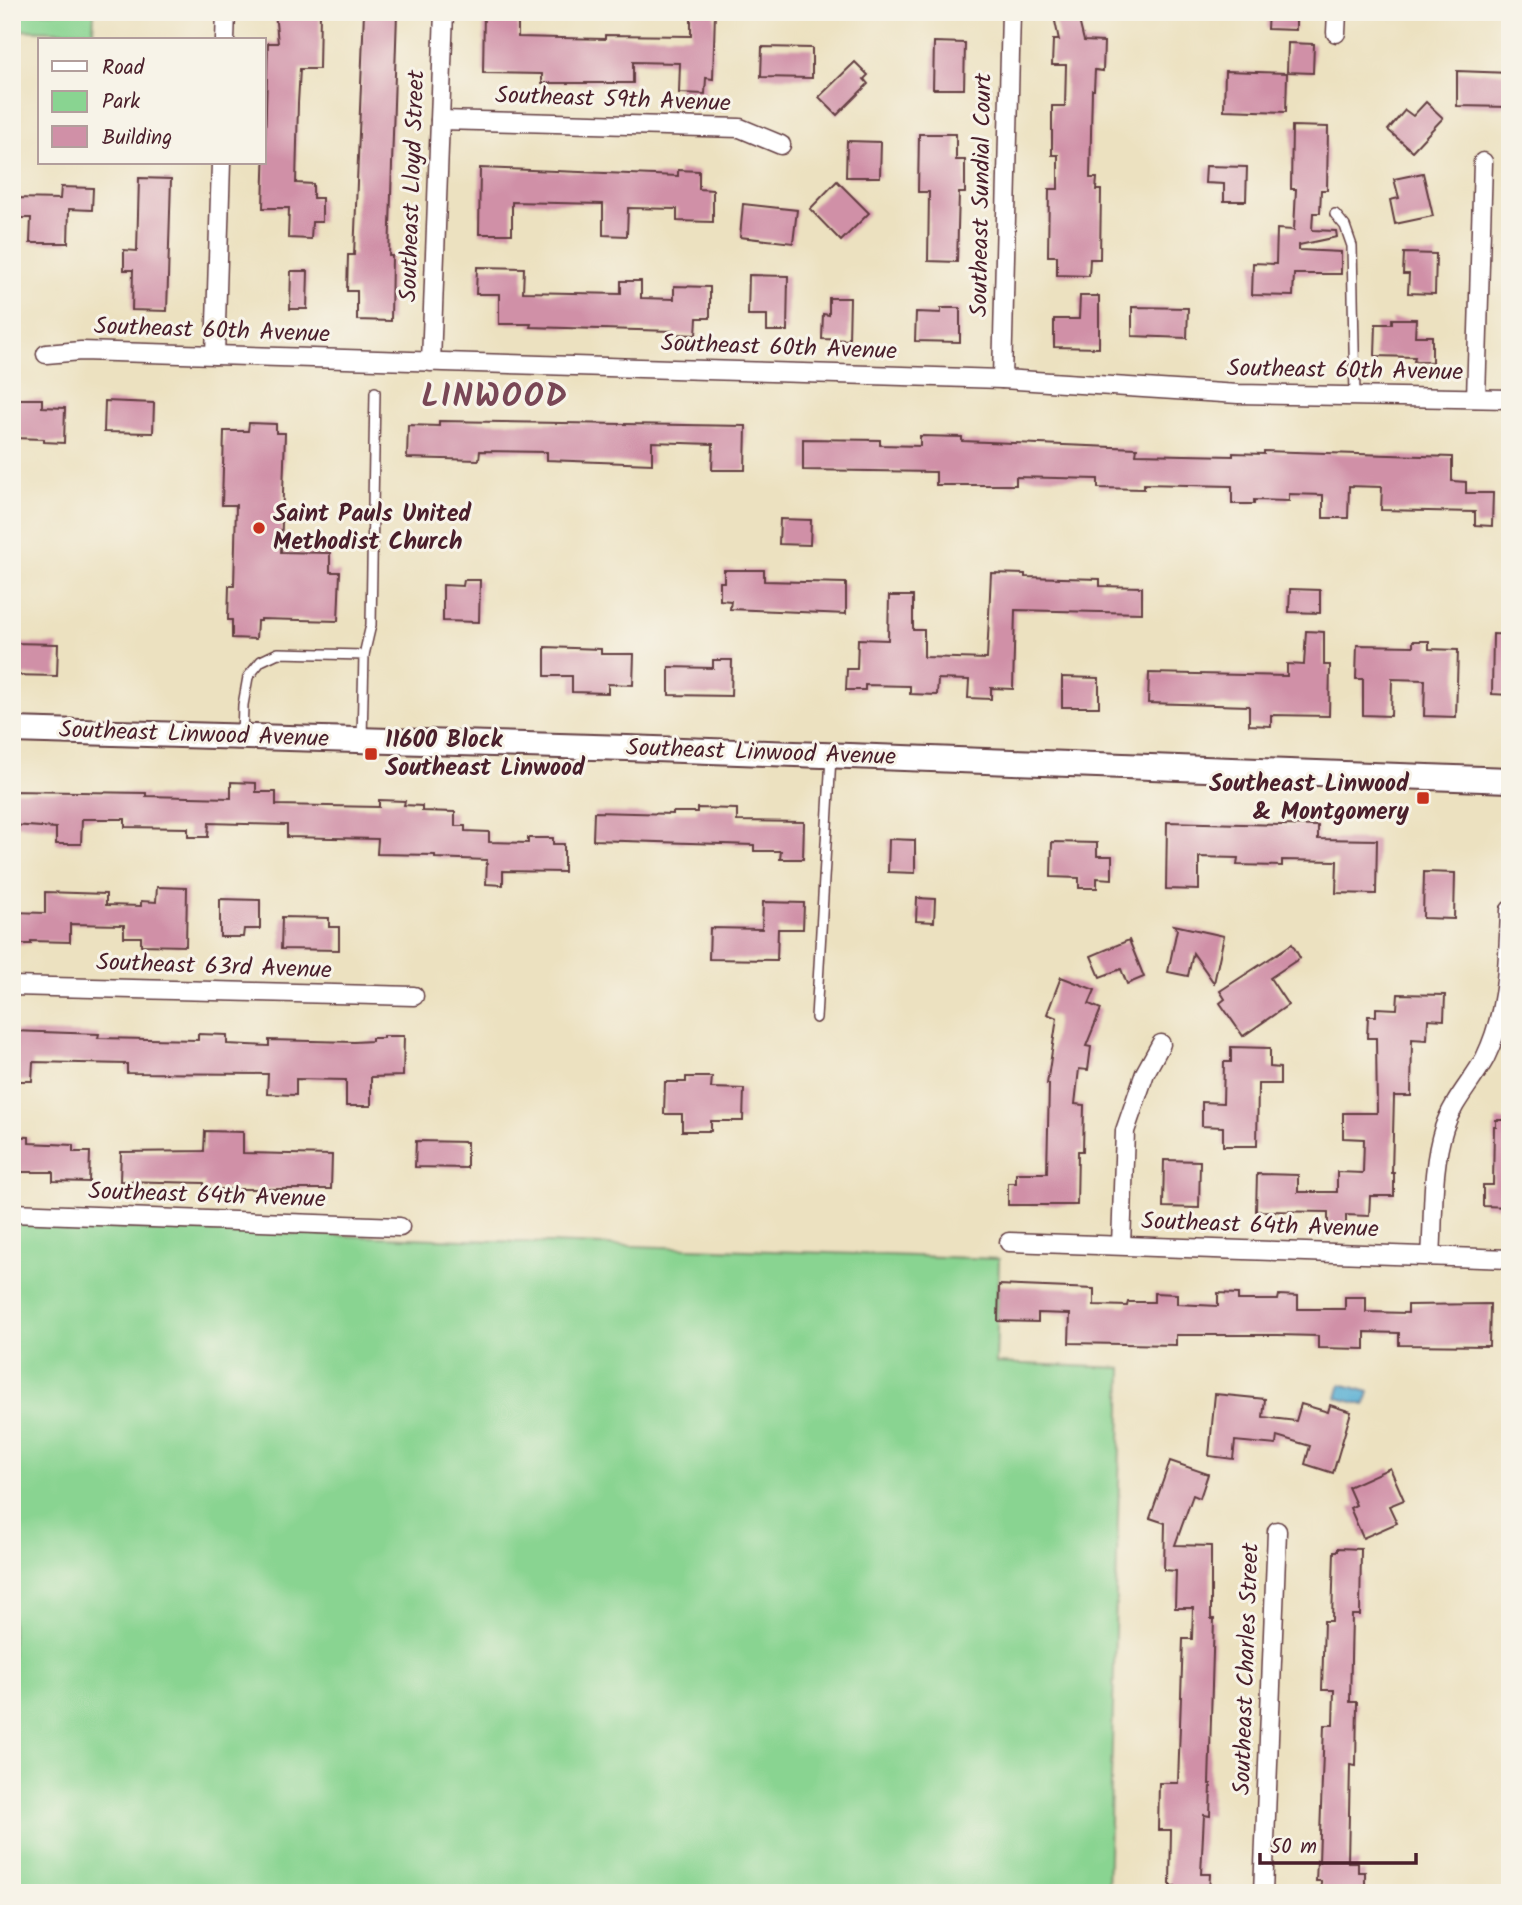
<svg xmlns="http://www.w3.org/2000/svg" width="1522" height="1905" font-family="Kalam,sans-serif">
	<style>
		.green { fill: #89d491; stroke: #6a7a5e; stroke-width: 2 }
		.water { fill: #56aed3; stroke: #50667f; stroke-width: 2 }
		.building { fill: #d090a7 }
		.lines { fill: none; stroke-linecap: round; stroke-linejoin: round }
		.lane-casing { stroke: #623c41; stroke-width: 12 }
		.street-casing { stroke: #623c41; stroke-width: 21 }
		.secondary-casing { stroke: #623c41; stroke-width: 28 }
		.lane { stroke: #fff; stroke-width: 9 }
		.street { stroke: #fff; stroke-width: 18 }
		.secondary { stroke: #fff; stroke-width: 24 }
		.poi-dot { fill: #c8321e; stroke: #f7f3e8; stroke-width: 2.5 }
		.labels { text-anchor: middle; dominant-baseline: central; stroke-width: 6; stroke-linejoin: round; paint-order: stroke }
		.street-label { font-size: 24px; fill: #4a1f2b; stroke: #f7f3e8 }
		.poi-label { font-size: 24px; font-weight: bold; fill: #4a1f2b; stroke: #f7f3e8; text-anchor: start }
		.district-label { font-size: 32px; font-weight: bold; letter-spacing: 2px; fill: #794756; stroke: #f7f3e8 }
	</style>
	<rect width="100%" height="100%" fill="#f7f3e8"/>
	<filter id="ink" filterUnits="userSpaceOnUse"><feTurbulence type="fractalNoise" baseFrequency=".0143" numOctaves="2"/><feDisplacementMap in="SourceGraphic" scale="14" xChannelSelector="R" yChannelSelector="G"/><feConvolveMatrix kernelMatrix="1 2 1 2 8 2 1 2 1" color-interpolation-filters="sRGB"/></filter>
	<filter id="wash" filterUnits="userSpaceOnUse"><feTurbulence type="fractalNoise" baseFrequency=".00686" numOctaves="4" result="noise"/><feDisplacementMap in="SourceGraphic" scale="28" xChannelSelector="R" yChannelSelector="G"/><feGaussianBlur stdDeviation="1.57" result="paint"/><feColorMatrix in="noise" values="0 0 0 0 0 0 0 0 0 0 0 0 0 0 0 0 0 1.4 0 .05"/><feComposite in="paint" operator="in"/></filter>
	<g filter="url(#wash)">
		<rect width="100%" height="100%" fill="#ece1c0"/>
		<g class="green">
			<path d="M12 12H94L93 32 12 30Z"/>
			<path d="M12 1224 999 1259 996 1363 1122 1368 1108 1893H12Z"/>
		</g>
		<path class="water" d="M1341 1384 1369 1392 1365 1405 1337 1398Z"/>
		<g id="blocks">
			<g class="building">
				<path d="M275 12H320L319 69H300L298 103 296 183 313 184V198H322V222H312L311 239 288 238 289 208H263L268 43H278Z"/>
				<path d="M364 12 397 13 389 256H392L391 321 357 320V291H347L348 255H354Z"/>
				<path d="M484 12H518V37L605 39V35L691 36V12H715L713 79 706 78 705 94 679 93 680 63 633 62V83H542V74L483 73Z"/>
				<path d="M1053 12H1077L1084 41 1104 42 1103 71 1095 70 1094 90H1092L1090 178H1097L1096 190H1101L1100 259H1090L1089 276 1057 275V256H1048L1049 189H1058V155H1052V106H1065L1066 65H1052L1053 40H1059Z"/>
				<path d="M1268 12H1296V30L1267 29Z"/>
				<path d="M934 42 965 43 964 89H933Z"/>
				<path d="M1288 43 1314 44 1313 73 1287 72Z"/>
				<path d="M762 47 812 48V78L761 77Z"/>
				<path d="M855 62 868 75 864 79 868 84 837 115 819 97Z"/>
				<path d="M1225 71 1287 73 1286 112 1224 110Z"/>
				<path d="M1457 71 1510 73V107L1457 106Z"/>
				<path d="M1426 102 1443 118 1412 151 1388 130 1405 110 1413 116Z"/>
				<path d="M1292 126 1328 127 1327 190H1321L1320 213H1313L1312 230 1336 231 1337 237 1299 245V250L1341 252V274H1294L1293 296 1252 295 1253 263 1276 264 1277 229 1294 230 1296 189H1291Z"/>
				<path d="M919 134H956V160H965V193H959L957 262 928 261 929 192H918Z"/>
				<path d="M847 141 881 142 880 177H846Z"/>
				<path d="M1206 166 1247 167 1246 201H1224V184L1205 183Z"/>
				<path d="M480 168 678 176V170L699 171V189L713 190V222L677 221V209L628 208 627 236 603 235V204L512 202V234H479Z"/>
				<path d="M1423 173 1433 216 1395 224 1390 200 1399 198 1394 179Z"/>
				<path d="M139 178 171 179 167 311 132 310 133 270H124V250L137 251Z"/>
				<path d="M837 181 869 213 841 241 810 209Z"/>
				<path d="M61 187 93 188 92 210 69 209 68 243H30L31 218H15V198L60 199Z"/>
				<path d="M743 204 797 210 793 243 740 237Z"/>
				<path d="M1404 253 1436 254 1435 294 1408 293 1409 274H1403Z"/>
				<path d="M477 267 524 268 523 292 621 294V281H641V298L674 299V286L710 287V318H697L696 335 673 334V331L530 327 531 324H499V294H476Z"/>
				<path d="M291 271H308L307 309H290Z"/>
				<path d="M749 275 788 276 787 331H767V315H748Z"/>
				<path d="M1080 296H1099V348L1054 347V319H1079Z"/>
				<path d="M829 298H850L849 340 822 339 823 314 829 315Z"/>
				<path d="M1132 307 1188 308 1187 338 1132 336Z"/>
				<path d="M941 308H960V342L915 341 916 312 941 313Z"/>
				<path d="M1392 319H1416L1415 336H1432V362L1414 361 1415 357 1375 356 1376 324H1392Z"/>
				<path d="M12 399H42V407L65 408 64 443 44 442V439L12 438Z"/>
				<path d="M105 401 154 403 153 433 104 432Z"/>
				<path d="M439 421 746 426 745 470H712L713 444 652 442V464L547 460V452L480 451 479 460 407 458 408 425 439 426Z"/>
				<path d="M249 423 276 424V433H285L281 552 330 553V572H340L338 621 261 619V621H257L256 639 232 638V620H228L229 586H234L236 505H222L224 431H248Z"/>
				<path d="M920 436 962 437V441L1137 448 1136 454 1233 456V453L1264 454V451L1452 457V481L1466 482V493H1493L1492 526 1475 525V512L1381 510 1382 487 1349 486 1348 518H1323V495L1289 494V501L1254 500V504H1232V486L1144 484V489L1098 488V479L1016 477V485H936V472L803 470V439L880 440V445L920 446Z"/>
				<path d="M780 519 811 520 810 545 779 544Z"/>
				<path d="M724 570H764V581L846 583V614L730 609 731 601 720 600V582H724Z"/>
				<path d="M991 573 1025 574V577L1100 579V586L1142 587V613L1015 610 1013 689 991 688V699L968 698 969 680 938 679 937 695 910 694V686L865 685V690H846L847 669H857L858 639 888 640 889 596H913V630H924V657L987 659Z"/>
				<path d="M464 580H480L479 622 443 621V585L463 586Z"/>
				<path d="M1290 589 1320 590V613L1289 612Z"/>
				<path d="M1306 631 1324 632V665H1330L1329 716 1271 715V726L1249 725V706L1148 703 1149 673 1287 676V664L1304 665Z"/>
				<path d="M1493 634 1510 635V695L1492 694Z"/>
				<path d="M1413 641H1429V649L1458 650 1456 717 1424 716 1425 680 1392 679 1391 716 1363 715V679H1356L1357 645 1413 646Z"/>
				<path d="M12 643 58 644 57 676 12 675Z"/>
				<path d="M545 647 601 649V654H634L633 685 608 684V693L572 692V676H545Z"/>
				<path d="M713 660H732L731 696 669 695V667L713 668Z"/>
				<path d="M1062 677 1099 678V707H1062Z"/>
				<path d="M231 782 256 783V792H276V805L379 807V800L405 801 404 805 422 806V811L455 812V826H465V831L489 832V842L528 843V838H553V844H564V872L503 871V885L486 884 487 860 435 858V855L377 854 378 839 287 837V825L209 823 208 837H188V828L125 827V819H82L81 844H56V828L12 825V791L146 793V796L231 798Z"/>
				<path d="M697 808 737 809V821L804 822 803 859H780L781 851H754V845L593 840 594 812 673 814V812H697Z"/>
				<path d="M1167 822 1318 826V839L1377 840 1376 894 1336 893 1337 861 1282 860V866L1237 865 1238 858 1199 857V890L1166 889Z"/>
				<path d="M889 839 915 840V873L888 872Z"/>
				<path d="M1052 842 1097 843V856H1112V879L1097 878V888H1079V878L1051 877Z"/>
				<path d="M1424 872 1455 873 1454 919 1423 918Z"/>
				<path d="M157 887 187 888 186 946 141 945V937H124V925L70 924V942L31 941V944H12V912L45 913V892L106 894V905L141 906V901L156 902Z"/>
				<path d="M917 898 935 899 934 922 916 921Z"/>
				<path d="M220 899 260 900V929H244L243 937H220Z"/>
				<path d="M763 902 804 903 803 929H778L777 960 709 959 710 928 762 929Z"/>
				<path d="M282 917 329 918V927H339V950L281 949Z"/>
				<path d="M1174 925 1224 936 1214 983 1193 953 1188 976 1168 972 1177 929Z"/>
				<path d="M1129 940 1144 977 1127 984 1121 969 1100 977 1091 956Z"/>
				<path d="M1292 944 1300 958 1270 978 1288 1005 1243 1036 1220 1003 1225 999 1220 991Z"/>
				<path d="M1061 977 1095 990 1089 1004 1101 1009 1086 1046 1091 1047 1088 1070 1079 1069 1075 1104 1084 1105 1083 1151H1078L1077 1205H1008V1183H1016V1173H1047L1049 1084H1047L1057 1018 1047 1014Z"/>
				<path d="M1398 994 1445 995 1444 1020 1428 1019 1427 1040 1412 1039 1411 1096H1394L1392 1173H1394V1196H1370L1369 1216 1346 1215V1229H1328V1212L1256 1211 1257 1174 1298 1175V1192H1337V1172L1363 1173 1364 1139 1343 1138V1113H1377L1376 1038H1367L1368 1016H1376V1008L1397 1009Z"/>
				<path d="M12 1031 99 1034 98 1038 198 1040V1034L227 1035V1044L269 1046V1040L354 1042 372 1041V1038H383V1036H404L403 1076 371 1077V1106H346V1080L296 1079V1095L267 1094 268 1074 127 1073V1064L33 1062 32 1081H12Z"/>
				<path d="M1231 1047 1270 1048V1067L1280 1068V1084H1258L1257 1146H1223V1127L1202 1126V1102L1223 1103 1224 1062H1231Z"/>
				<path d="M686 1077H712L711 1088 744 1089 743 1121H711V1131H682V1114H664L665 1082H686Z"/>
				<path d="M1496 1120H1510V1207L1483 1206V1185H1493L1494 1127H1496Z"/>
				<path d="M205 1131 243 1132V1153L332 1155 331 1189H204V1183L120 1181 121 1152 204 1151Z"/>
				<path d="M12 1136 29 1137V1143L73 1145V1152H90L89 1182 53 1181V1172H12Z"/>
				<path d="M416 1141 467 1142V1168L415 1167Z"/>
				<path d="M1164 1160 1200 1161 1199 1208 1163 1207Z"/>
				<path d="M999 1285 1094 1289V1305L1127 1306 1128 1302H1154V1293L1177 1294V1304L1218 1306V1293L1238 1294V1300H1278L1279 1295 1298 1296V1309H1345V1297H1366V1312L1408 1313V1305L1490 1304 1489 1346 1399 1345V1333L1365 1332V1349L1318 1348V1336L1278 1335H1176V1345L1069 1343 1070 1314 1038 1313V1322L998 1321Z"/>
				<path d="M1215 1394 1265 1399 1263 1417 1296 1421 1301 1404 1328 1412 1330 1405 1351 1412 1333 1473 1305 1464 1310 1446 1277 1436 1276 1445 1235 1441 1233 1459 1209 1456Z"/>
				<path d="M1170 1461 1208 1474 1200 1498 1193 1495 1175 1545 1211 1546V1619H1214L1209 1784H1211L1210 1816 1204 1815 1201 1874H1210L1209 1893H1175V1886H1170L1171 1830H1158L1159 1783H1178L1183 1639H1192L1193 1608H1175L1176 1571 1164 1570 1165 1523 1150 1518Z"/>
				<path d="M1390 1468 1404 1500 1389 1506 1397 1523 1363 1538 1350 1508 1356 1505 1348 1487Z"/>
				<path d="M1338 1548 1361 1549 1360 1615H1352L1350 1702H1357L1356 1766 1350 1765 1348 1862H1358V1872H1365V1893H1321V1881H1316L1317 1861 1319 1862 1324 1725H1333L1334 1690H1322L1324 1621H1332L1334 1551H1338Z"/>
			</g>
		</g>
	</g>
	<g filter="url(#ink)">
		<use href="#blocks" fill-opacity="0" stroke="#623c41" stroke-width="2"/>
		<g class="lines">
			<g class="lane-casing">
				<g id="lane">
					<path d="M1335 214 1345 226 1352 246 1355 396"/>
					<path d="M364 655 371 625 375 392"/>
					<path d="M242 736 243 705 248 677 261 661 278 653 364 655 362 738"/>
					<path d="M816 1018 831 757"/>
				</g>
			</g>
			<g class="street-casing">
				<g id="street">
					<path d="M1336 33 1337 12"/>
					<path d="M225 40 226 12"/>
					<path d="M440 120 740 128 781 145"/>
					<path d="M46 354 81 351 215 355 1002 379 1238 394 1510 399"/>
					<path d="M215 355 221 163"/>
					<path d="M431 362 444 12"/>
					<path d="M1002 379 1011 12"/>
					<path d="M1476 398 1483 162"/>
					<path d="M12 986 414 996"/>
					<path d="M12 1213 400 1227"/>
					<path d="M1009 1242 1510 1259"/>
					<path d="M1121 1245 1125 1131 1145 1073 1161 1044"/>
					<path d="M1431 1256C1434 1214 1431 1168 1444 1128 1453 1101 1472 1082 1485 1058 1508 1011 1508 961 1510 910"/>
					<path d="M1263 1893 1277 1531"/>
				</g>
			</g>
			<g class="secondary-casing">
				<path id="secondary" d="M12 730 627 748 1510 780"/>
			</g>
			<use href="#lane" class="lane"/>
			<use href="#street" class="street"/>
			<use href="#secondary" class="secondary"/>
		</g>
	</g>
	<g class="poi-dot">
		<circle cx="259" cy="528" r="7"/>
		<rect x="364" y="747" width="14" height="14" rx="3.5"/>
		<rect x="1416" y="791" width="14" height="14" rx="3.5"/>
	</g>
	<g class="labels">
		<g class="street-label">
			<text transform="translate(613 100) rotate(2)">Southeast 59th Avenue</text>
			<text transform="translate(413 186) rotate(-88)">Southeast Lloyd Street</text>
			<text transform="translate(982 195) rotate(-89)">Southeast Sundial Court</text>
			<text transform="translate(212 331) rotate(2)">Southeast 60th Avenue</text>
			<text transform="translate(779 348) rotate(2)">Southeast 60th Avenue</text>
			<text transform="translate(1345 371) rotate(1)">Southeast 60th Avenue</text>
			<text transform="translate(194 735) rotate(2)">Southeast Linwood Avenue</text>
			<text transform="translate(761 753) rotate(2)">Southeast Linwood Avenue</text>
			<text transform="translate(214 967) rotate(2)">Southeast 63rd Avenue</text>
			<text transform="translate(207 1196) rotate(2)">Southeast 64th Avenue</text>
			<text transform="translate(1260 1226) rotate(2)">Southeast 64th Avenue</text>
			<text transform="translate(1247 1669) rotate(-88)">Southeast Charles Street</text>
		</g>
		<g class="poi-label">
			<text x="273" y="514">Saint Pauls United<tspan x="273" dy="28">Methodist Church</tspan></text>
			<text x="385" y="740">11600 Block<tspan x="385" dy="28">Southeast Linwood</tspan></text>
			<text x="1409" y="784" text-anchor="end">Southeast Linwood<tspan x="1409" dy="28">&amp; Montgomery</tspan></text>
		</g>
		<g class="district-label">
			<text x="495" y="397">LINWOOD</text>
		</g>
	</g>
	<rect width="1522" height="1905" fill="none" stroke="#f7f3e8" stroke-width="42"/>
	<rect x="38" y="38" width="228" height="126" fill="#f7f3e8" stroke="#b29e9c" stroke-width="2"/>
	<rect x="52" y="61" width="35" height="10" fill="#ffffff" stroke="#b29e9c" stroke-width="2"/>
	<text x="102" y="74" font-size="21" fill="#4a1f2b">Road</text>
	<rect x="52" y="91" width="35" height="21" fill="#89d491" stroke="#b29e9c" stroke-width="2"/>
	<text x="102" y="108" font-size="21" fill="#4a1f2b">Park</text>
	<rect x="52" y="126" width="35" height="21" fill="#d090a7" stroke="#b29e9c" stroke-width="2"/>
	<text x="102" y="144" font-size="21" fill="#4a1f2b">Building</text>
	<path d="M1260 1853v10h156v-10" fill="none" stroke="#4a1f2b" stroke-width="3.5"/>
	<text x="1270" y="1853" font-size="21" fill="#4a1f2b" stroke="#f7f3e8" stroke-width="5" paint-order="stroke">50 m</text>
</svg>
